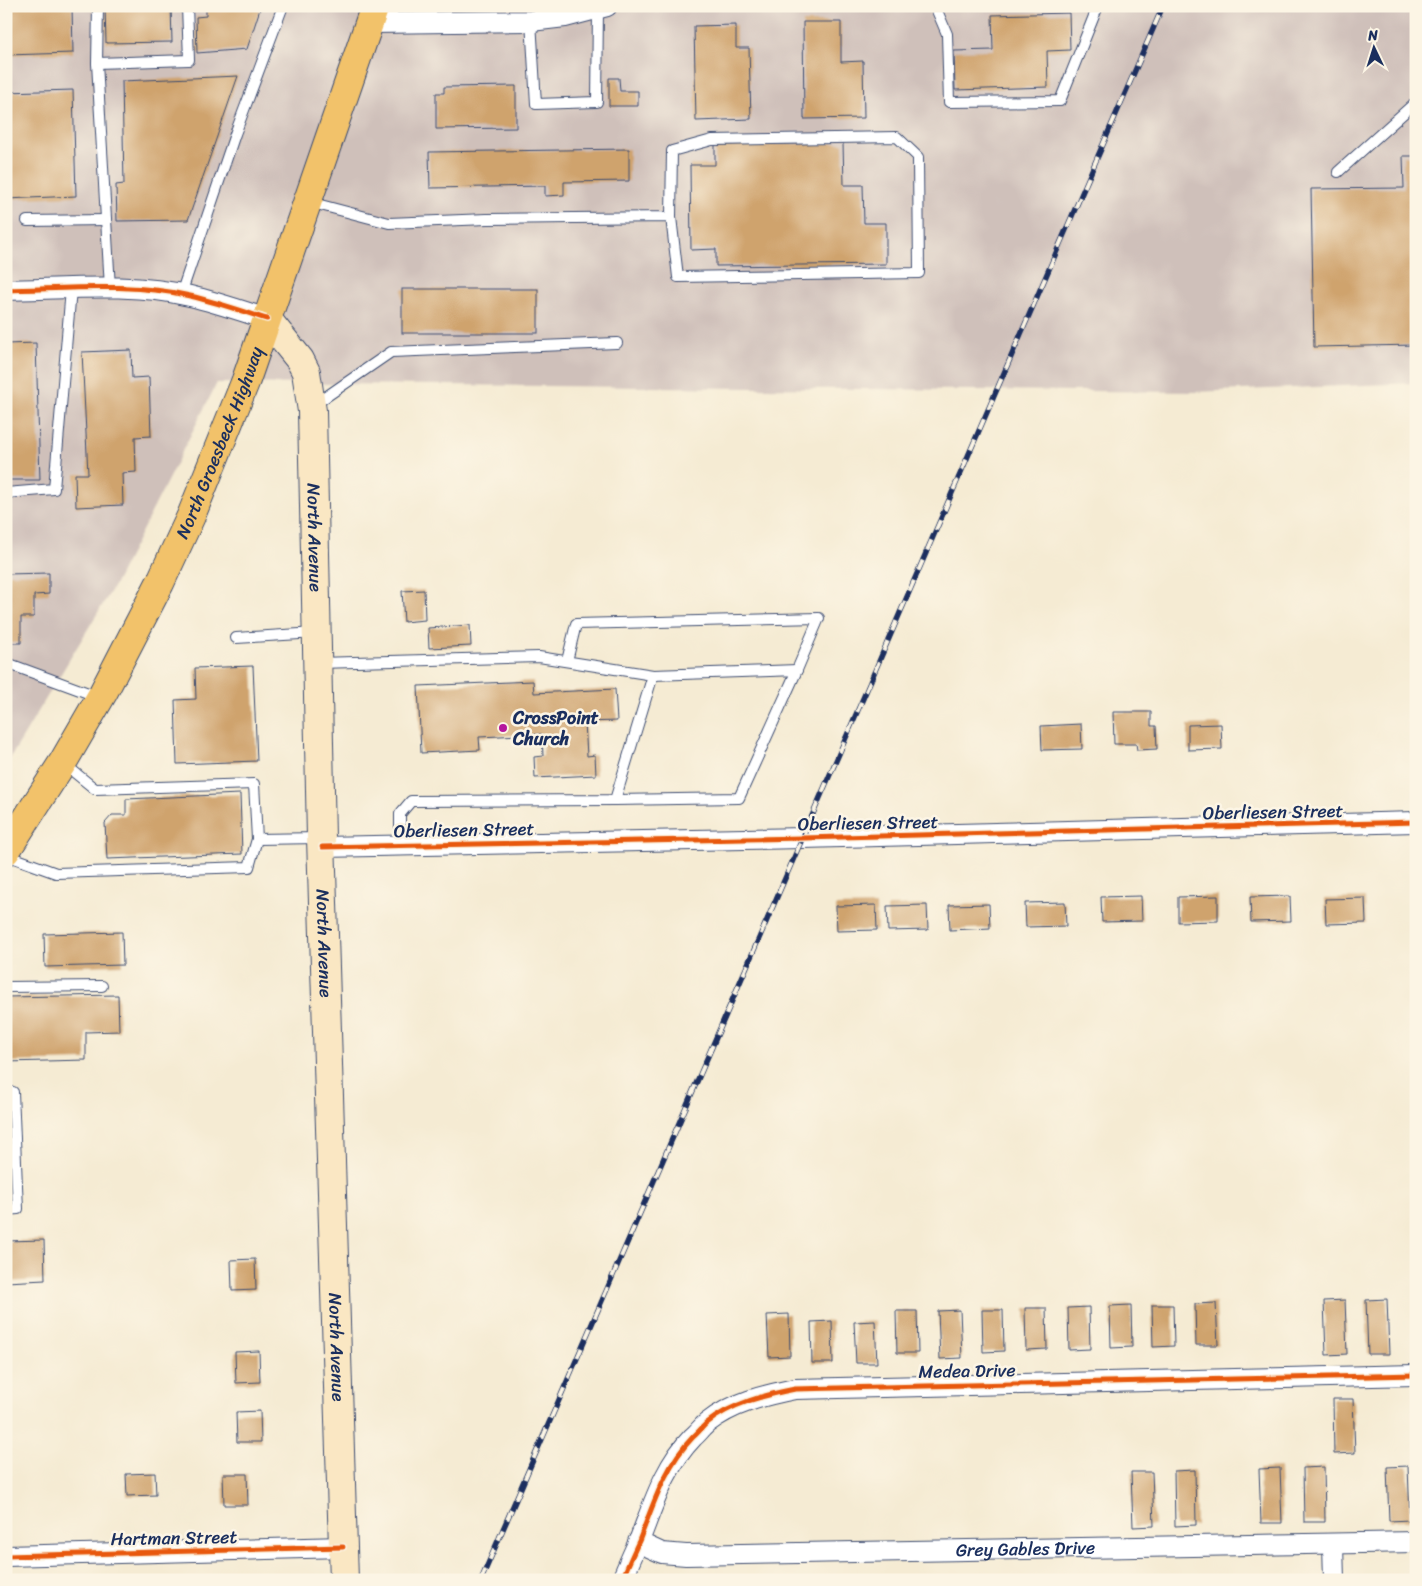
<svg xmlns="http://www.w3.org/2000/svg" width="1422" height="1586" font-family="Sriracha,sans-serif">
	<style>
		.industrial { fill: #cfc0ba }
		.building { fill: #cfa36d }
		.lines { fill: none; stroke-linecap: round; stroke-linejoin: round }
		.service-casing { stroke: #3c4b70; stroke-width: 12 }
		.minor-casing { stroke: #3c4b70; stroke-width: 22 }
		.secondary-casing { stroke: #3c4b70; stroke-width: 30 }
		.primary-casing { stroke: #3c4b70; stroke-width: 30 }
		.service { stroke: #fff; stroke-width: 10 }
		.minor { stroke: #fff; stroke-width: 20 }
		.secondary { stroke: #fae7c3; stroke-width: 28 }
		.primary { stroke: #f2c26a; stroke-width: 28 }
		.rail-casing { stroke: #1b2f5e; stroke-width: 5.5 }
		.rail { stroke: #fcf5e5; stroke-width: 4; stroke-dasharray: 11; stroke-linecap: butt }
		.cycleway-casing { stroke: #fcf5e5; stroke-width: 8 }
		.cycleway { stroke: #e8590c; stroke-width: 5 }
		.poi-dot { fill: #b5179e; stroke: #fcf5e5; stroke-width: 2 }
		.labels { text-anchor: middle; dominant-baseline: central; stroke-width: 5; stroke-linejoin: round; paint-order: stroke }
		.street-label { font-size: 18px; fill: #1b2f5e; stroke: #fcf5e5 }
		.poi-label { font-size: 18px; font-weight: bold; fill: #1b2f5e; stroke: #fcf5e5; text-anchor: start }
	</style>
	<rect width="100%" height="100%" fill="#fcf5e5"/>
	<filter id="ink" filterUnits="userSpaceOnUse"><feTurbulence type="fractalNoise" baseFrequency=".02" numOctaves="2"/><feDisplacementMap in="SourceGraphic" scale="10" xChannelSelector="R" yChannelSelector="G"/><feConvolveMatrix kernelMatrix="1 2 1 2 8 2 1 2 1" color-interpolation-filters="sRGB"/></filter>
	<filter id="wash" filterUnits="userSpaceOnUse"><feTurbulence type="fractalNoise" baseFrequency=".0096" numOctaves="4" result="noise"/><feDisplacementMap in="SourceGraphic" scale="20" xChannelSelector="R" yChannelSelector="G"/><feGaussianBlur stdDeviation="1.12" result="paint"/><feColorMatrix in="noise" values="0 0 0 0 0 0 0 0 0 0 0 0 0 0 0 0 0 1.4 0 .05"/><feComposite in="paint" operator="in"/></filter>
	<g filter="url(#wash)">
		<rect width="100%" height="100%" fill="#f5ebd3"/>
		<path class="industrial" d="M6 6H1416V383L1194 392 217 383 115 584 6 765Z"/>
		<g id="blocks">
			<g class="building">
				<path d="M6 6H72L73 53 6 55Z"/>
				<path d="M105 6H171L172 42 106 43Z"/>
				<path d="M206 6H261L247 49 197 53 196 17 206 16Z"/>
				<path d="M1069 13 1070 50 1047 51 1048 87 955 90 954 51 993 50 992 15Z"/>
				<path d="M803 22H841V62L863 61 864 118 804 119Z"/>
				<path d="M736 25V48H749L751 119 696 121 694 26Z"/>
				<path d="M238 76 188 220 117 221 116 185 124 184 122 81Z"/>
				<path d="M609 78H619L620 91H638V106H609Z"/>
				<path d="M516 86V128L436 129V93H444V87Z"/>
				<path d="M73 90 76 196 6 199V92Z"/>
				<path d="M843 143 844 185H863L864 223H886V264L716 266V249L691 250 690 165H715V145Z"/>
				<path d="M629 149V181L564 182V195L545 196V186L430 188 429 152Z"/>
				<path d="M1403 156H1416V345L1314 347 1311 189 1404 188Z"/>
				<rect x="402" y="289" width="136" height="44"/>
				<path d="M36 343 40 480H6V344Z"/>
				<path d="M131 350 132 378 149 377 151 436 135 437 136 472 122 473 123 505 76 507 75 474H88L82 352Z"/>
				<path d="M49 573V594L34 595V617H21V643H6V574Z"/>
				<path d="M424 590 425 620 404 622 402 591Z"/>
				<path d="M470 625 471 646 429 648 428 628Z"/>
				<path d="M253 666 257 761 177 764 175 700 196 699 195 668Z"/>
				<path d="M533 681 534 693 615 689 617 721 585 722 587 756 595 755 596 775 535 778 534 757 543 756 542 734 479 737 480 750 421 753 418 686Z"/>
				<path d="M1113 712H1151V726H1156L1157 749 1137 750 1136 744H1114Z"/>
				<path d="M1081 724 1082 749 1042 750 1041 726Z"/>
				<path d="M1221 724 1222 749 1188 750V725Z"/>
				<path d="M240 794 242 854 107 859 105 823 112 815H126V799Z"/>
				<path d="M1141 896 1142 921 1102 922 1101 897Z"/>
				<path d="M1218 896V921L1178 922V897Z"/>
				<path d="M1290 896 1291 921 1251 922 1250 897Z"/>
				<path d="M1365 898 1366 923 1326 924 1325 899Z"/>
				<path d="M1065 902 1066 926 1026 927 1025 903Z"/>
				<path d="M989 904 990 928 950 930 949 905Z"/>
				<path d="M876 905 877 930 837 931 836 906Z"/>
				<path d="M927 905 928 930 888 931 887 906Z"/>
				<path d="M122 932 123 965 45 967 44 934Z"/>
				<path d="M118 995 119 1031 86 1032V1060L6 1062V997Z"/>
				<path d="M44 1240 45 1280 6 1282V1241Z"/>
				<path d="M255 1259 256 1290 232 1291 231 1260Z"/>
				<path d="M1387 1299 1389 1354H1368L1366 1300Z"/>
				<path d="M1345 1300 1347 1354 1326 1355 1324 1301Z"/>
				<path d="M1216 1303 1218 1345H1196L1195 1304Z"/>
				<path d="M1131 1305 1132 1347 1111 1348 1110 1306Z"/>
				<path d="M1152 1305H1173L1174 1346 1153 1347Z"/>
				<path d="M1089 1307 1090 1349 1069 1350 1068 1308Z"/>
				<path d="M1025 1308H1046L1047 1349 1026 1350Z"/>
				<path d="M960 1310 962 1358 940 1359 938 1311Z"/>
				<path d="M982 1310H1003L1004 1351 983 1352Z"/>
				<path d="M896 1311H917L918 1353H897Z"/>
				<path d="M789 1314 790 1356 769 1357 767 1315Z"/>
				<path d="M832 1321 833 1363H812L811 1322Z"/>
				<path d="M875 1321 877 1363H856L854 1322Z"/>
				<path d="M259 1351 260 1382 236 1383 235 1352Z"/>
				<path d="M1333 1399H1353L1355 1453 1334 1454Z"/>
				<path d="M260 1411 261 1442H237L236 1412Z"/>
				<path d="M1408 1466 1410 1520 1389 1521 1387 1467Z"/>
				<path d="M1324 1467 1325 1522H1304L1303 1468Z"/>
				<path d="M1280 1468 1282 1523H1261L1259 1469Z"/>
				<path d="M1195 1470 1196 1525 1175 1526 1174 1471Z"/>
				<path d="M1131 1472H1152L1154 1526 1133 1527Z"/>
				<path d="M155 1473 156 1495 127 1496 126 1474Z"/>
				<path d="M223 1474H247L248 1505H224Z"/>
			</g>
		</g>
	</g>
	<g filter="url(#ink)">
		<use href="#blocks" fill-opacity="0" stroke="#3c4b70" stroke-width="1"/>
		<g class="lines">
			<g class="service-casing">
				<g id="service">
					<path d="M98 6 97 63 189 60 187 6"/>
					<path d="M935 6 947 34 949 102 1060 101 1098 6"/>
					<path d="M531 21 536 104 597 102 598 9"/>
					<path d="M97 63 110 288"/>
					<path d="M1338 172 1416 102"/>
					<path d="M309 202 389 223 487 219 671 217 672 151 712 140 897 137 918 157 919 273 678 277 671 217"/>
					<path d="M27 221 106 220"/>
					<path d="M181 294 235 134 283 6"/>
					<path d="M314 405 391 352 617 343"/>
					<path d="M6 493 54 489 71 289"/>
					<path d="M236 638 316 633"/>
					<path d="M567 661 576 624 819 618 797 670"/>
					<path d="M318 663 539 657 653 675 615 800 411 801 400 814V845"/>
					<path d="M6 665H12L99 697"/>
					<path d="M63 763 95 789 254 784 257 839 320 838"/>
					<path d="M615 800 739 798 797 670 653 675"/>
					<path d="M6 855 56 873 249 867 257 839"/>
					<path d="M6 987 102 986"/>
					<path d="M6 1092H13L18 1209 6 1210"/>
				</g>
			</g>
			<g class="minor-casing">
				<g id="minor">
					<path d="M370 23 531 21 565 17 607 6"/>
					<path d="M6 290C66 289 131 282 190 296 216 302 242 311 267 319"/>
					<path d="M322 847 803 838 1416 822"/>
					<path id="s1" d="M638 1542 662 1553 686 1555 1416 1542"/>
					<path d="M1333 1544 1334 1580"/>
					<path d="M6 1556 343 1547"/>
					<path d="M622 1580C627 1567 633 1554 639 1541 654 1503 664 1467 693 1437 698 1433 702 1427 707 1423 732 1403 765 1395 795 1389L1416 1375"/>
				</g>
			</g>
			<g class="secondary-casing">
				<g id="secondary">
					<path id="s2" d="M267 319 300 360 306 372 312 411 321 838 344 1580"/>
				</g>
			</g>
			<g class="primary-casing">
				<g id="primary">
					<path id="s3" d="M6 851 63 762 103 693 160 583 191 516 246 380 375 6"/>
				</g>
			</g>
			<use href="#service" class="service"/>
			<use href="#minor" class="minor"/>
			<use href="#secondary" class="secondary"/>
			<use href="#primary" class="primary"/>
			<g class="rail-casing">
				<path id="rail" d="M481 1580 1163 6"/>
			</g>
			<use href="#rail" class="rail"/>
			<g class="cycleway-casing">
				<g id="cycleway">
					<path d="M6 290C66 289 131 282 190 296 216 302 242 311 267 319"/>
					<path d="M322 847 803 838 1416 822"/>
					<path d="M6 1556 343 1547"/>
					<path d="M622 1580C627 1567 633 1554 639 1541 654 1503 664 1467 693 1437 698 1433 702 1427 707 1423 732 1403 765 1395 795 1389L1416 1375"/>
				</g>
			</g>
			<use href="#cycleway" class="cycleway"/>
		</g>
	</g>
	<circle class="poi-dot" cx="503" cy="728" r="5"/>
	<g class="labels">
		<g class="street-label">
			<text stroke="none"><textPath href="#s3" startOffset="462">North Groesbeck Highway</textPath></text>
			<text stroke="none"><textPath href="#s2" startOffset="232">North Avenue</textPath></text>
			<text transform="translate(1273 812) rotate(-1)">Oberliesen Street</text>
			<text transform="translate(868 823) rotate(-1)">Oberliesen Street</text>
			<text transform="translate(464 830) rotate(-1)">Oberliesen Street</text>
			<text stroke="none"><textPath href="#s2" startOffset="638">North Avenue</textPath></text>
			<text stroke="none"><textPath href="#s2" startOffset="1042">North Avenue</textPath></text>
			<text transform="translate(967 1371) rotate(-1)">Medea Drive</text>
			<text transform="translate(174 1538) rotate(-1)">Hartman Street</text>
			<text stroke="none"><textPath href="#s1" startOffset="390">Grey Gables Drive</textPath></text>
		</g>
		<g class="poi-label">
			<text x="513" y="718">CrossPoint<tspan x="513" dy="21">Church</tspan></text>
		</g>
	</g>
	<rect width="1422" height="1586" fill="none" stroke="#fcf5e5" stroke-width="25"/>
	<g transform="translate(1374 48) rotate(356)" stroke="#fcf5e5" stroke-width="4" paint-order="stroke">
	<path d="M0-4L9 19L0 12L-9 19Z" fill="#1b2f5e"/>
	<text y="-8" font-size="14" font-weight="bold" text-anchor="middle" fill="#1b2f5e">N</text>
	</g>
</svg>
